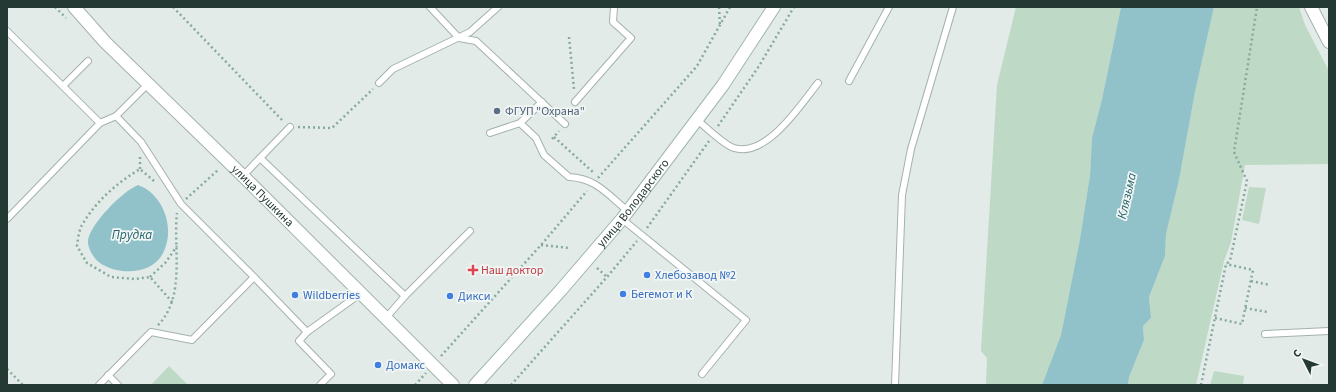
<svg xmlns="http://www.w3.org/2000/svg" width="1336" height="392" font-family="'Source Sans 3',sans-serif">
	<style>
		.green { fill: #bed9c5 }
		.water { fill: #91c1c9 }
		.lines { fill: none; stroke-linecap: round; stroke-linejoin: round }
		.lane-casing { stroke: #a5b2ad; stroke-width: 8 }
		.street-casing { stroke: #a5b2ad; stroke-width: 14 }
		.secondary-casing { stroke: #a2b5ae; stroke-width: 14 }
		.path { stroke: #87aa9e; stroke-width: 2.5; stroke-dasharray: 2 3; stroke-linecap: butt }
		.lane { stroke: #fff; stroke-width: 6 }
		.street { stroke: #fff; stroke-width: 12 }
		.secondary { stroke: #fff; stroke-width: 12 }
		.service-dot { fill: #5c6f8a; stroke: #f2f7f5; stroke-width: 1.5 }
		.health-dot { fill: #e0444e; stroke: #f2f7f5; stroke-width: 1.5 }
		.shop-dot { fill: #3f7fe0; stroke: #f2f7f5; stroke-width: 1.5 }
		.labels { text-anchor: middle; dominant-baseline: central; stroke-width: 3.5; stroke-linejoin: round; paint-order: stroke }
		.service-label { font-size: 12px; fill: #4e5e75; stroke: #f2f7f5; text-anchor: start }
		.street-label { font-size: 12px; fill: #243933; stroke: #f2f7f5 }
		.health-label { font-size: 12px; fill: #be3a42; stroke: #f2f7f5; text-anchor: start }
		.shop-label { font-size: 12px; fill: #366cbe; stroke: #f2f7f5; text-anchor: start }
		.water-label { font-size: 13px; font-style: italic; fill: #26636e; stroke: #f2f7f5 }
	</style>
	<rect width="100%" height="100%" fill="#e2ebe7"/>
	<g class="green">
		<path d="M1016 7H1121L1102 99 1092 138 1090 175 1080 239 1061 335 1042 385H986L987 358 981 351 997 85Z"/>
		<path d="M1214 7H1299L1305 25 1329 71V164L1245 165 1231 242 1224 261 1196 385H1128L1129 377 1144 340 1143 326 1151 318 1149 297 1165 256 1166 234 1179 180 1195 92Z"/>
		<path d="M1249 187 1266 188 1259 224 1242 220Z"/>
		<path d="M169 366 188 385H151Z"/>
		<path d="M1214 371 1244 376 1243 385H1210Z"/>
	</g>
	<g class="water">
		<path d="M1121 7H1214L1195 92 1179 180 1166 234 1165 256 1149 297 1151 318 1143 326 1144 340 1129 377 1128 385H1042L1061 335 1080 239 1090 175 1092 138 1102 99Z"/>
		<path d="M138 185C163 194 175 227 164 251 154 275 119 276 100 263 94 259 87 248 88 240 91 223 123 191 138 185Z"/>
	</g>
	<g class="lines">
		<g class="lane-casing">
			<g id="lane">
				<path d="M430 7 459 38 476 41 565 124"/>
				<path d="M7 31 100 123"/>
				<path d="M849 81 889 7"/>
				<path d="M379 83 393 69 470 32 498 7"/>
				<path d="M64 85 88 61"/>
				<path d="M575 102 631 38 613 22 614 7"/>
				<path d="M116 116 141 142 181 204 254 277"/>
				<path d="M697 120C706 127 724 145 734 148 767 158 801 104 818 83"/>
				<path d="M520 123 536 138 544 155 569 177C596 178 608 195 628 211"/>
				<path d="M490 133 520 123 542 102"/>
				<path d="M260 158 290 127"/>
				<path d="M243 176 260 158 405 296"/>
				<path d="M7 219 100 123 116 116 148 84"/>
				<path d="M622 219 746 320 702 374"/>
				<path d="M385 319 405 296 470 231"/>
				<path d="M1265 334 1329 331"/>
				<path d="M108 375 118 385"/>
				<path d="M99 385 151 332 192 340 254 277 307 332"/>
				<path d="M320 385 331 374 299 341 307 332 360 294"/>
				<path d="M895 385 902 195 911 149 953 7"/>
			</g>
		</g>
		<g class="street-casing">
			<g id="street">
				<path id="s1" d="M74 7 105 42 243 176 453 385"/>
				<path d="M1311 7 1329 42"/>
			</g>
		</g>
		<g class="secondary-casing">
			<g id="secondary">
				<path id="s2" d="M475 385 561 290 622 219 723 85 774 7"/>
			</g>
		</g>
		<g class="path">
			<path d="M55 7 66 18"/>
			<path d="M173 7 283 121"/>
			<path d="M719 7 720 26"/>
			<path d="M569 37 574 89"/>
			<path d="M718 126 759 66 794 7"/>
			<path d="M298 127 332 128 373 89"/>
			<path d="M554 137 594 173"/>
			<path d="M552 139 559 131"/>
			<path d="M140 169V157"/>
			<path d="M598 178 697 66 730 7"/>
			<path d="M154 181 140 169C117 183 96 201 82 225 79 230 78 239 77 246L87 263 111 277 135 279 150 277 173 303"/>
			<path d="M186 199 218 170"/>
			<path d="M647 228 709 141"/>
			<path d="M541 245 569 248"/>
			<path d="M597 268 607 277"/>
			<path d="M150 277 166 262 177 246"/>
			<path d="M1251 281 1270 285"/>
			<path d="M1245 308 1267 312"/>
			<path d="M1215 318 1242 324 1253 270 1226 264"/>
			<path d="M158 325C186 297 173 248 177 213"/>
			<path d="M441 356 541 245 587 191"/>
			<path d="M7 369 23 385"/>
			<path d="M415 385 426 373"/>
			<path d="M511 385 607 277 637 241"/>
			<path d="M1201 385 1226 264 1230 261 1247 181 1234 152 1257 7"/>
		</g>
		<use href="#lane" class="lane"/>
		<use href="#street" class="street"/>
		<use href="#secondary" class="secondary"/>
	</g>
	<circle class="service-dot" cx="497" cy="111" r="4"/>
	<path class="health-dot" d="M471 264h4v4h4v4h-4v4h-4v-4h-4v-4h4z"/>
	<g class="shop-dot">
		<circle cx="647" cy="275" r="4"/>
		<circle cx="623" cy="294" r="4"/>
		<circle cx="295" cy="295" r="4"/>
		<circle cx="450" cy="296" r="4"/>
		<circle cx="378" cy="365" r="4"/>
	</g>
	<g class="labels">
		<g class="service-label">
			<text x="505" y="111">ФГУП "Охрана"</text>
		</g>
		<g class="street-label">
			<text stroke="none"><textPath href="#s1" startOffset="267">улица Пушкина</textPath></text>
			<text stroke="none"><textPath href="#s2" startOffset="241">улица Володарского</textPath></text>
		</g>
		<g class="health-label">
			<text x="481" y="270">Наш доктор</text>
		</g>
		<g class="shop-label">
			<text x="655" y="275">Хлебозавод №2</text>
			<text x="631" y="294">Бегемот и К</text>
			<text x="303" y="295">Wildberries</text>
			<text x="458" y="296">Дикси</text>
			<text x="386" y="365">Домакс</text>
		</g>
		<g class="water-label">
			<text transform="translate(1127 196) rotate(-77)">Клязьма</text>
			<text x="132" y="235">Прудка</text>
		</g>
	</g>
	<rect width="1336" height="392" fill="none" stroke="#243933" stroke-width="16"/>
	<g transform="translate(1304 360) rotate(312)" stroke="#f2f7f5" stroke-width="3" paint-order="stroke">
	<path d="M0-3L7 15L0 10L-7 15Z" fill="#243933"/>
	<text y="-6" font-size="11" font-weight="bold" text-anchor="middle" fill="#243933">С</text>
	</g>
</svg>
